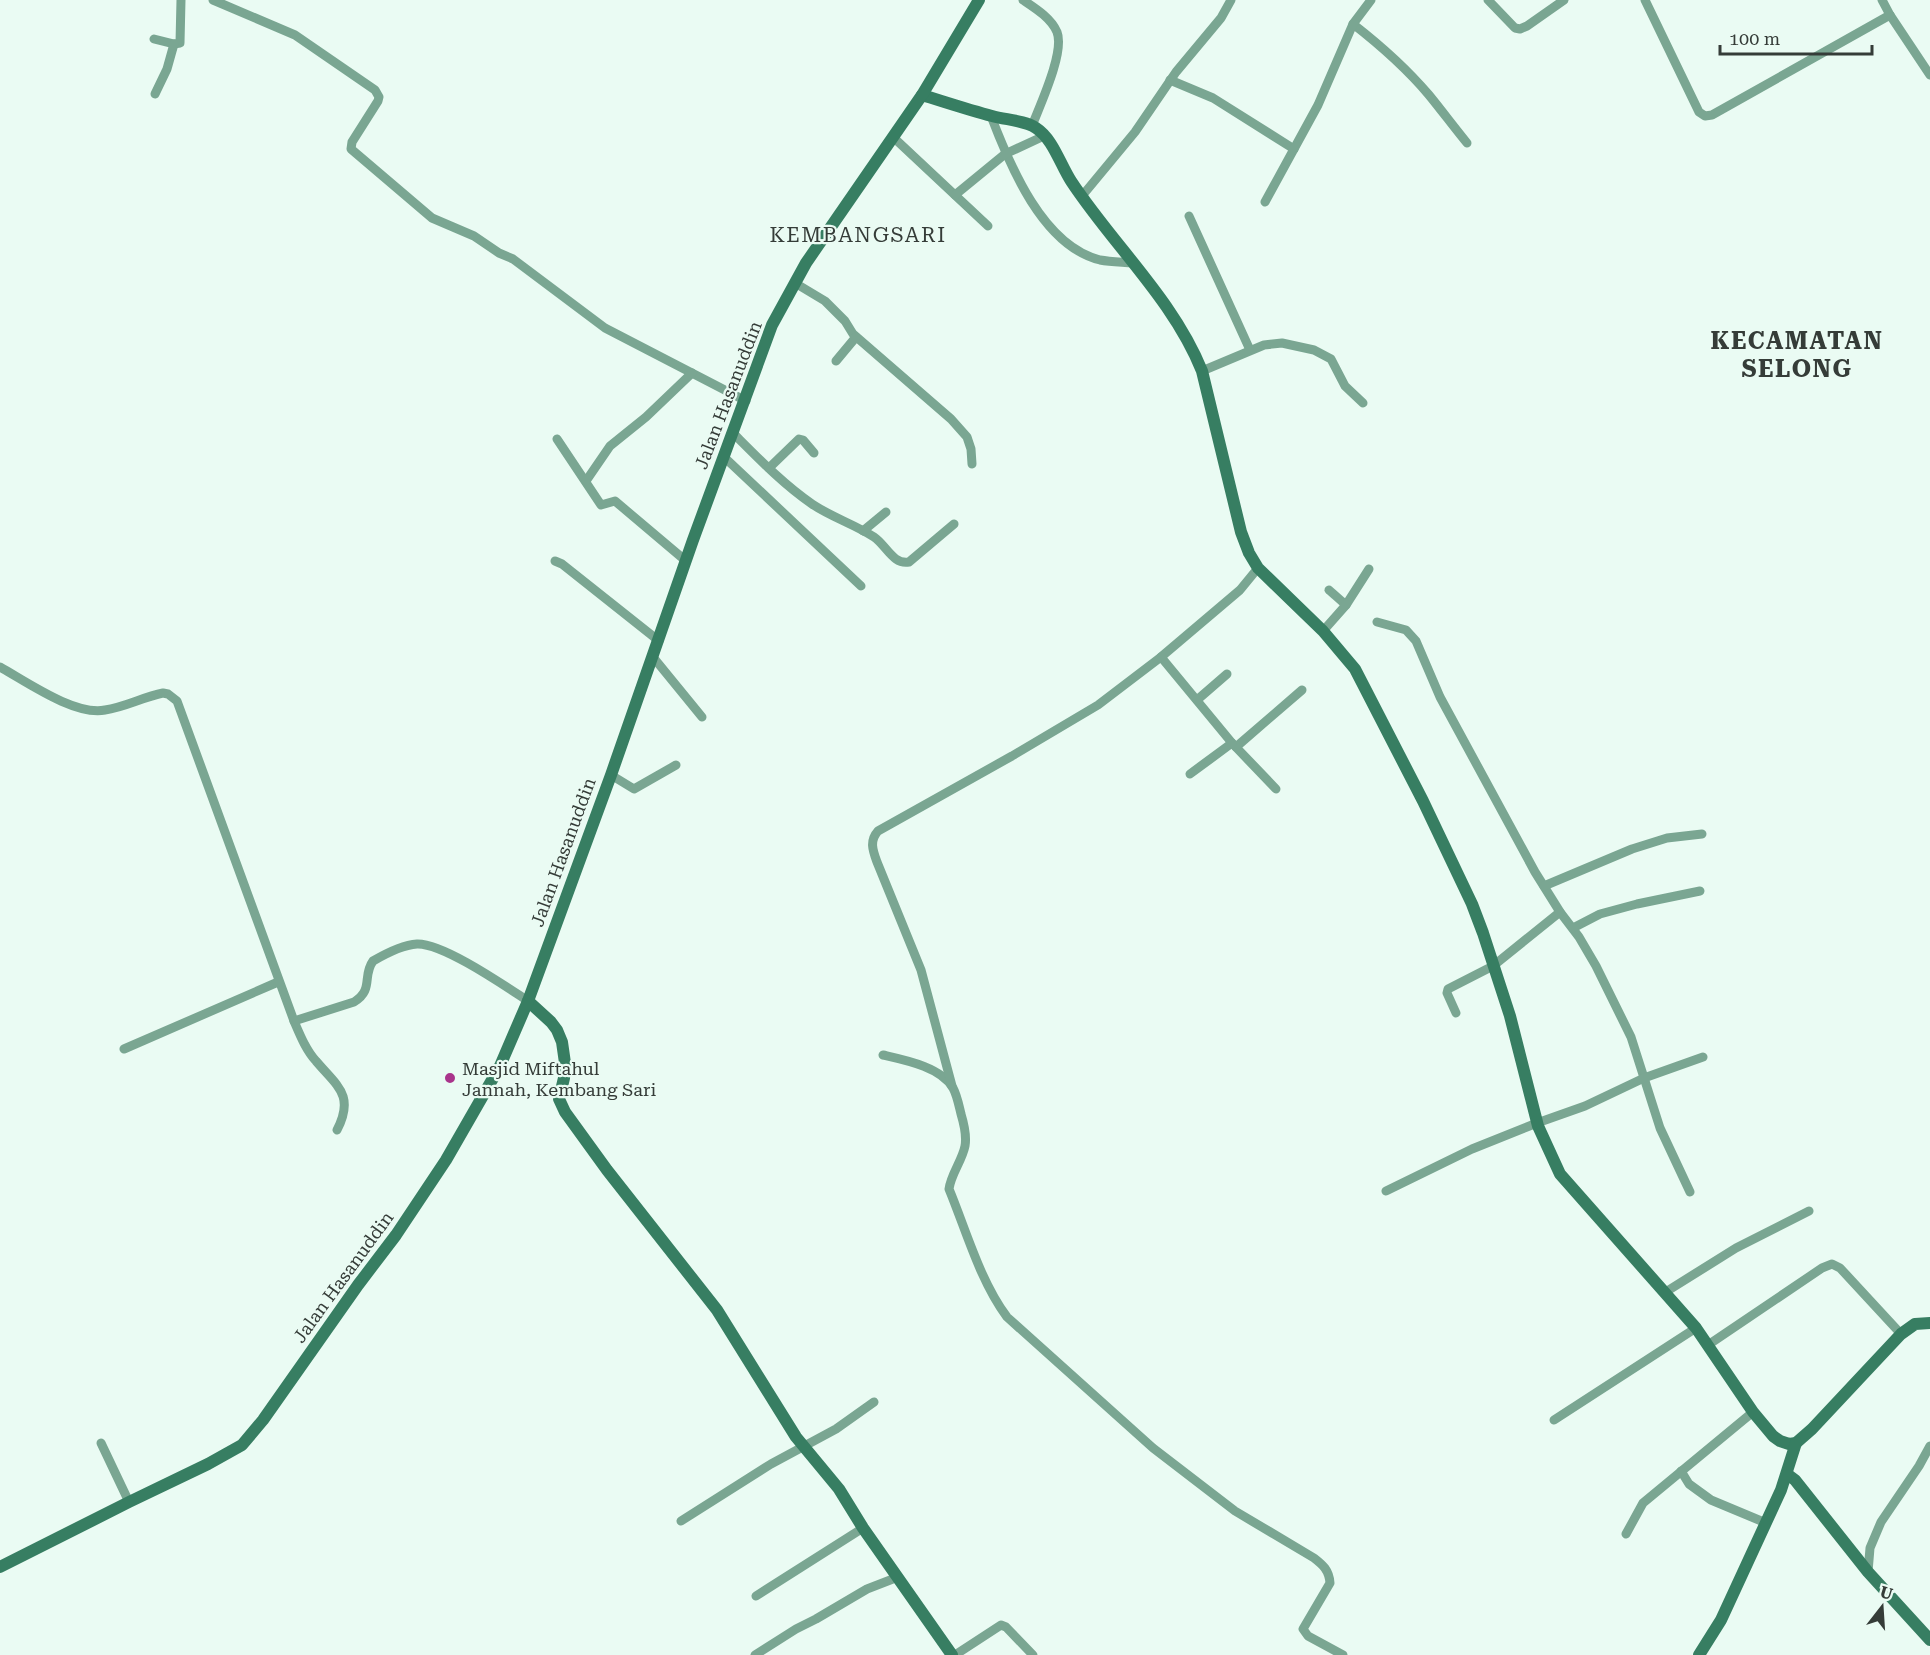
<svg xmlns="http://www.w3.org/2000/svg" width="1930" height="1655" font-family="'Roboto Serif',serif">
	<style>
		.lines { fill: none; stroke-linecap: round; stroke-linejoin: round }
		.street { stroke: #7aa692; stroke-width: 9 }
		.secondary { stroke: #377e62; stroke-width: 12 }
		.poi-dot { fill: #a9348b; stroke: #eafbf3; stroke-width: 2 }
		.labels { text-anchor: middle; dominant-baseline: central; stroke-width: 4.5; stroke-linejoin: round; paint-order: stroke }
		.street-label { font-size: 18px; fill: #353c38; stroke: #eafbf3 }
		.poi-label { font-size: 18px; fill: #353c38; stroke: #eafbf3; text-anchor: start }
		.quarter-label { font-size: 21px; letter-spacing: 1.5px; fill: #353c38; stroke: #eafbf3 }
		.district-label { font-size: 24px; font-weight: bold; letter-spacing: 1.5px; fill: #353c38; stroke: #eafbf3 }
	</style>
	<rect width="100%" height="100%" fill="#eafbf3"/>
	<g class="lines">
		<g class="street">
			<path d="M213 0 295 35 375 90 379 97 378 101 352 142 351 149 432 218 474 236 499 253 513 259 605 328 746 401"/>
			<path d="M1023 0C1035 8 1051 18 1057 32 1065 52 1040 105 1032 126"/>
			<path d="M1488 0 1515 28 1520 29 1527 26 1564 0"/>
			<path d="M1645 0 1699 112 1705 116 1712 115 1890 15"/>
			<path d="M1882 0 1890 15 1930 75"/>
			<path d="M1353 24C1380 45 1407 69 1429 95 1442 111 1454 127 1467 143"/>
			<path d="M154 39 174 44 180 43 181 0"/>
			<path d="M1170 80 1213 98 1294 149"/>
			<path d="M155 94 167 69 174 44"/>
			<path d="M991 116C1010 166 1043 246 1100 260 1111 262 1122 262 1133 263"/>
			<path d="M893 137 988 226"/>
			<path d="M955 195 1005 154 1044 136"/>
			<path d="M1082 196 1135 132 1176 72 1221 18 1231 0"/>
			<path d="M1265 202 1318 105 1353 24 1371 0"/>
			<path d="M1189 216 1250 350"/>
			<path d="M795 283 825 301 845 321 853 334 951 419 967 437 971 449 972 464"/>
			<path d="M836 361 856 337"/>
			<path d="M1202 371 1264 345 1282 343 1314 350 1331 359 1345 386 1363 403"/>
			<path d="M733 433C758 458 783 484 812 504 831 517 854 524 874 537 886 545 893 565 909 562L954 524"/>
			<path d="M557 439 601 505 615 501 686 561"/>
			<path d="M724 457 861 586"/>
			<path d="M769 468 799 439 803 440 814 453"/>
			<path d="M586 481 610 446 646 417 692 373"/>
			<path d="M863 531 886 512"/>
			<path d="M555 561 562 564 659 641"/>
			<path d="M1329 590 1346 605"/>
			<path d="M1377 622 1406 630 1416 641 1440 697 1535 872 1560 912 1579 937 1596 966 1631 1037 1660 1128 1690 1192"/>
			<path d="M1323 631 1346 605 1369 569"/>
			<path d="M653 657 702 717"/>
			<path d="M1161 657 1232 743 1276 789"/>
			<path d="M0 667C27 682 75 716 105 710 125 707 143 697 163 693L168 694 177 701 294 1021 354 1002C374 990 362 976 373 961 385 954 402 945 417 944 443 943 505 986 528 1001"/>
			<path d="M1197 700 1227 674"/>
			<path d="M1236 747 1302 690"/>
			<path d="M1190 774 1232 743"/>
			<path d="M611 775 634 789 676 765"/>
			<path d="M1544 886 1632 849 1667 838 1702 834"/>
			<path d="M1573 928 1600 914 1637 904 1700 891"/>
			<path d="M1456 1013 1447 993 1448 989 1493 966 1560 912"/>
			<path d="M294 1021C300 1035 306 1050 316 1061 337 1086 355 1095 337 1130"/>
			<path d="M124 1049 278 982"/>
			<path d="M883 1055C905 1060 941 1067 953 1088 957 1095 959 1106 961 1114 964 1124 967 1135 965 1146 962 1161 951 1174 949 1189 966 1230 980 1281 1007 1317L1153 1448 1235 1511 1314 1558C1323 1565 1329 1570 1330 1583L1303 1629 1308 1636 1343 1655"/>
			<path d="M952 1086 921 970 877 862C873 851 869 841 878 831L1012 756 1098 705 1161 657 1240 590 1258 568"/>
			<path d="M1386 1191 1472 1149 1537 1123 1585 1106 1644 1078 1703 1057"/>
			<path d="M1664 1293 1736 1248 1809 1211"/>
			<path d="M1708 1345 1822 1268 1832 1264 1840 1268 1901 1334"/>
			<path d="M1554 1420 1696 1328"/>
			<path d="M101 1443 129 1502"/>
			<path d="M1681 1471 1689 1484 1711 1500 1766 1523"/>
			<path d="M681 1521 771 1464 836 1429 874 1402"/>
			<path d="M1626 1534 1643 1503 1753 1412"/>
			<path d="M1868 1572 1870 1548 1881 1522 1919 1466 1930 1446"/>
			<path d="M756 1596 863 1528"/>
			<path d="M755 1655 796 1629 816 1619 867 1589 898 1577"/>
			<path d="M955 1655 1001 1625 1006 1627 1033 1655"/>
		</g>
		<g class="secondary">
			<path d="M922 95C945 102 969 110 992 116 1006 120 1024 120 1036 128 1053 139 1060 164 1071 181 1113 245 1173 299 1202 371L1241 532 1249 553 1258 568 1323 631 1355 669 1423 801 1472 904 1483 933 1510 1016 1538 1126 1560 1174 1696 1328 1753 1412 1773 1436 1780 1441 1789 1444 1796 1443 1812 1429 1901 1334 1915 1324 1930 1323"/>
			<path d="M528 1001 551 1022 557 1030 562 1042 565 1063 564 1078 559 1099 565 1112 607 1170 717 1310 796 1437 839 1489 863 1528 952 1655"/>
			<path d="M1787 1474 1795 1480 1868 1572 1930 1640"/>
			<path d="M0 1567 129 1502 208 1464 242 1445 263 1420 358 1285 396 1235 446 1160 500 1066 528 1001 611 775 693 540 772 325 806 263 922 95 979 0"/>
			<path d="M1699 1655 1721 1620 1781 1490 1796 1443"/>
		</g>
	</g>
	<circle class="poi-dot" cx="450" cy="1078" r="6"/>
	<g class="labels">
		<g class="street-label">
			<text transform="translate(728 395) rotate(-69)">Jalan Hasanuddin</text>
			<text transform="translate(563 852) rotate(-70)">Jalan Hasanuddin</text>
			<text transform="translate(343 1277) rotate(-54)">Jalan Hasanuddin</text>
		</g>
		<g class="poi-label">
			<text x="462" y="1068">Masjid Miftahul<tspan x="462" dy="21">Jannah, Kembang Sari</tspan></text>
		</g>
		<g class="quarter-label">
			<text x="858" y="235">KEMBANGSARI</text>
		</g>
		<g class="district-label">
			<text x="1797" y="341">KECAMATAN<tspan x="1797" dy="28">SELONG</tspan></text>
		</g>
	</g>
	<g transform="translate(1882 1607) rotate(17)" stroke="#eafbf3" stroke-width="4.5" paint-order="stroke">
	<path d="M0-4.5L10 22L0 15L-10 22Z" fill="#353c38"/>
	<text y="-9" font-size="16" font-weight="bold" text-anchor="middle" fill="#353c38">U</text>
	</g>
	<path d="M1720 45v9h152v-9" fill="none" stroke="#353c38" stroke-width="3"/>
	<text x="1729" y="45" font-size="18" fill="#353c38" stroke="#eafbf3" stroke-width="4.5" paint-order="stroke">100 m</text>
</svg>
